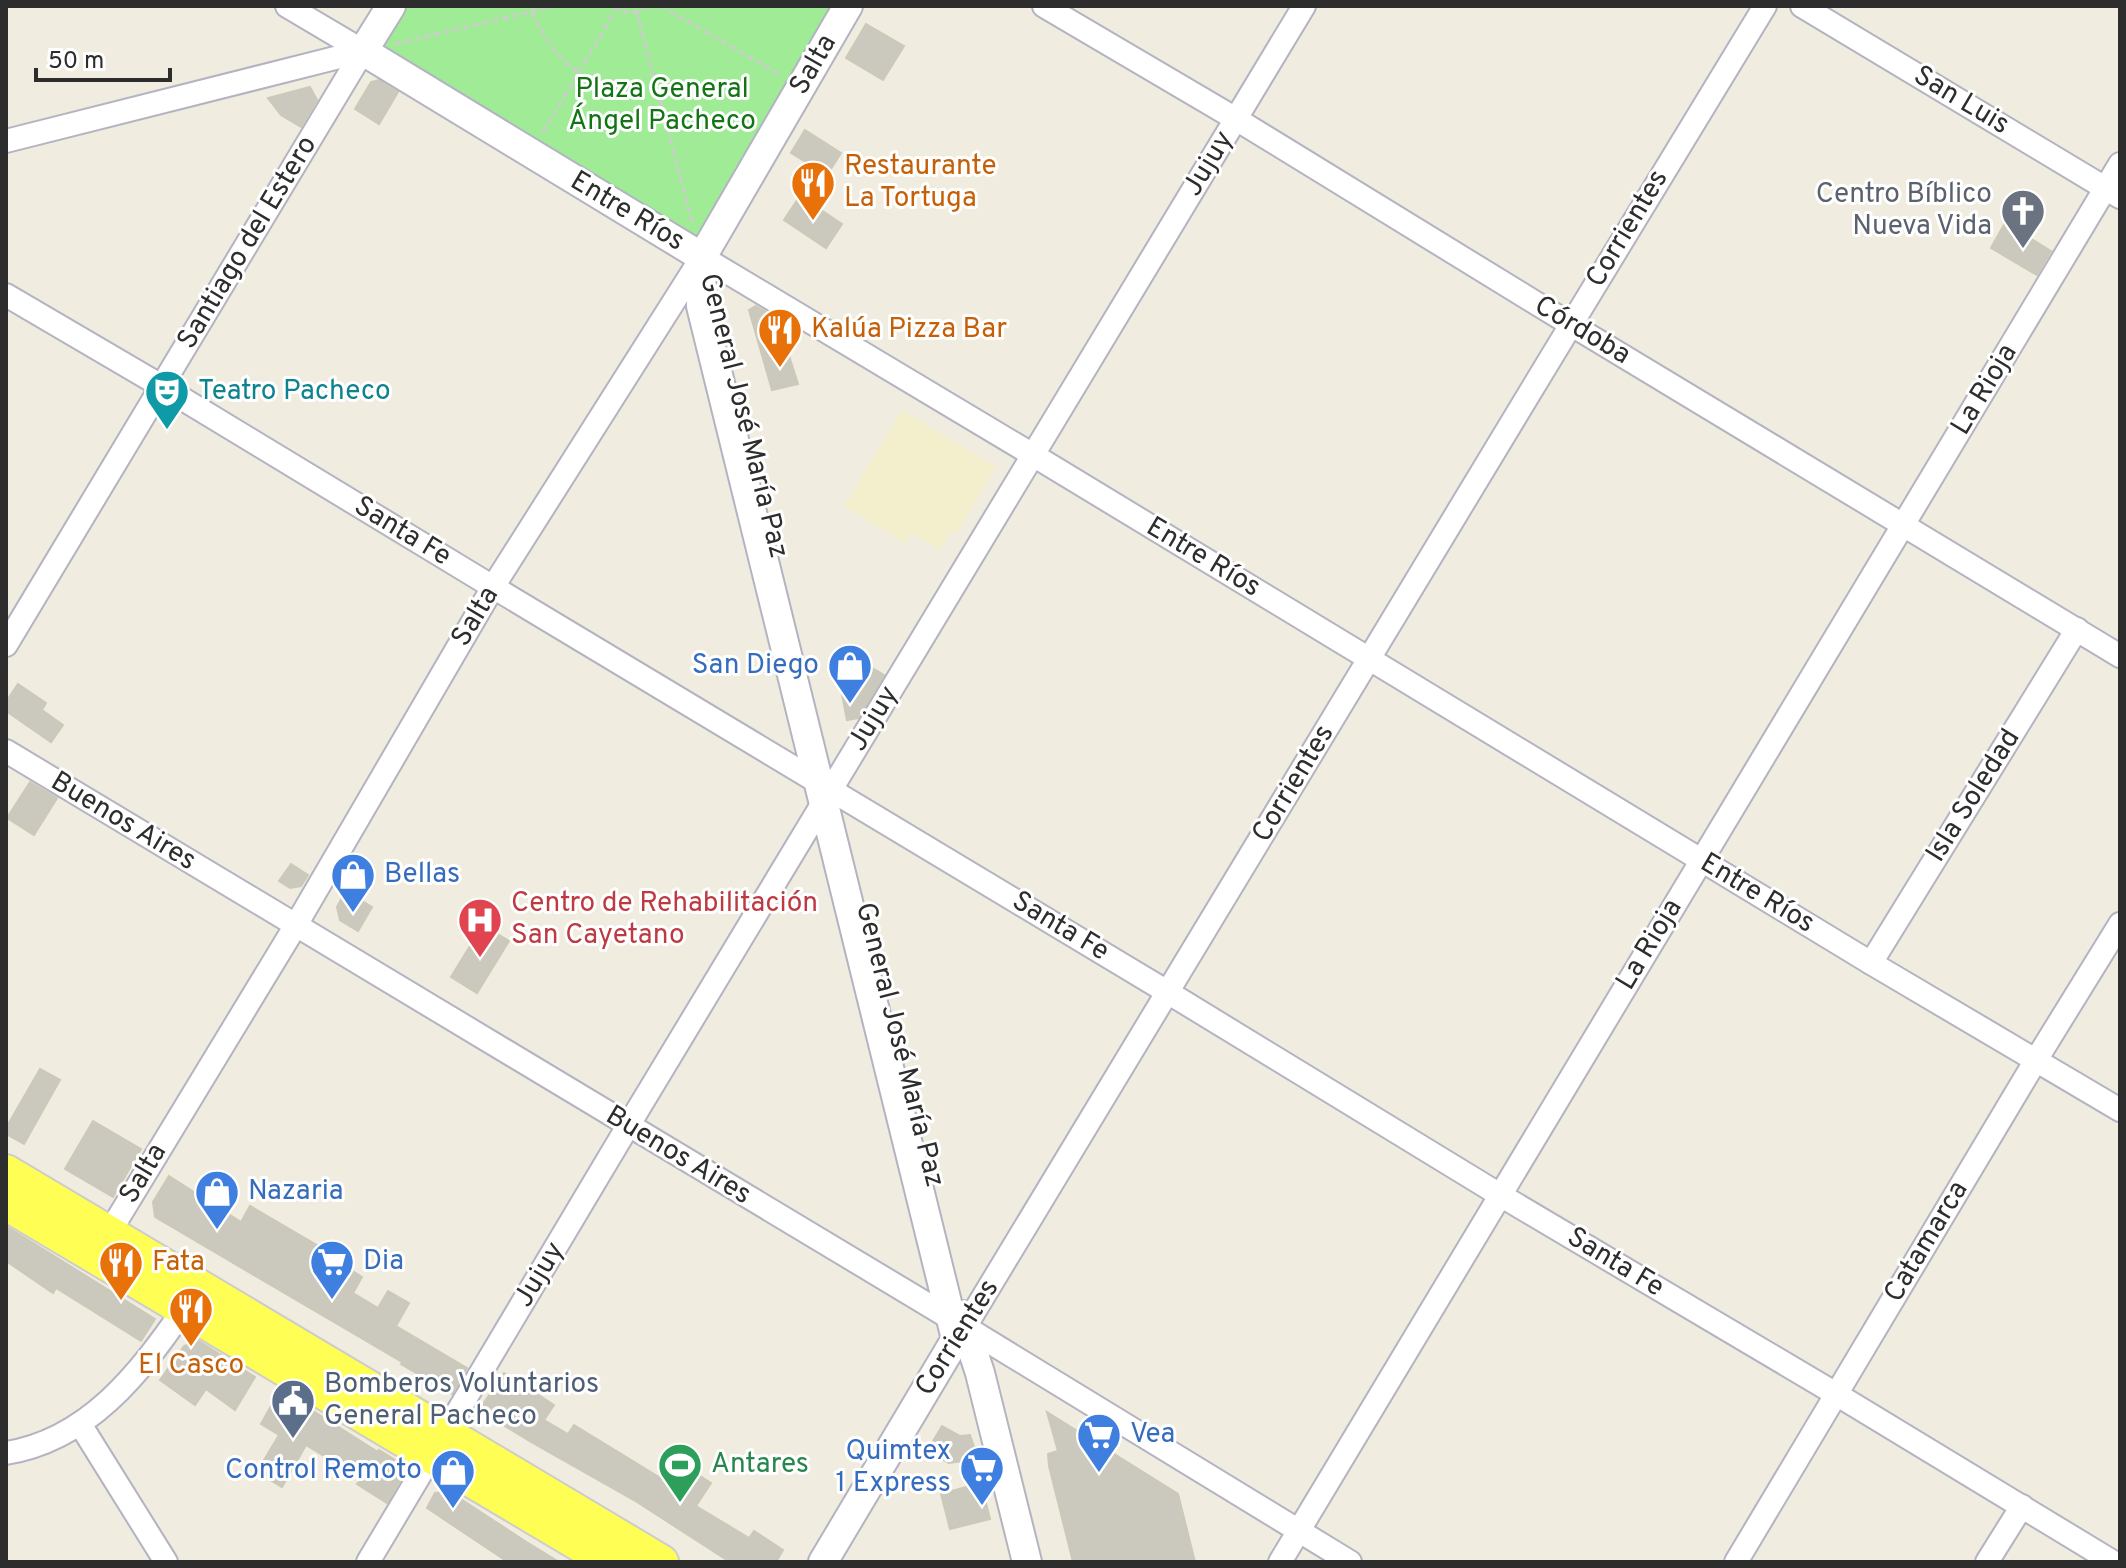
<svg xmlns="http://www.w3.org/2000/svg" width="2126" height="1568" font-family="Overpass,sans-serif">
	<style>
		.education { fill: #f3efcd }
		.green { fill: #a0eb96 }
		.building { fill: #cbc9bd; stroke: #ccc9b8; stroke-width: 2 }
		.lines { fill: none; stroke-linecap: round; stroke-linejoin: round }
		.minor-casing { stroke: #b3b3c2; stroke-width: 26 }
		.tertiary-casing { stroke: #b3b3c2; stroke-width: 32 }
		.primary-casing { stroke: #cdcdcd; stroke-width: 38 }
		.path { stroke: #cdcdcd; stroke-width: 3; stroke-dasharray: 6 4; stroke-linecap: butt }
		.minor { stroke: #fff; stroke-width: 22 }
		.tertiary { stroke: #fff; stroke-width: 28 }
		.primary { stroke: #fffe54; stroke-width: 34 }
		.labels { text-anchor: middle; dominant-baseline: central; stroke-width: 6; stroke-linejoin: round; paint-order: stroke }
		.street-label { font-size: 28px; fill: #2d2d2d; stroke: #fff }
		.park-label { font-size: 28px; fill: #137415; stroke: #fff }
		.food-label { font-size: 28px; fill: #c56008; stroke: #fff; text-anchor: start }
		.worship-label { font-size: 28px; fill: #5b616d; stroke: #fff; text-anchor: end }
		.culture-label { font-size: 28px; fill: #0d838f; stroke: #fff; text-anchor: start }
		.shop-label { font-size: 28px; fill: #366cbe; stroke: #fff; text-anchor: start }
		.health-label { font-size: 28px; fill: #be3a42; stroke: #fff; text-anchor: start }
		.service-label { font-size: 28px; fill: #4e5e75; stroke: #fff; text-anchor: start }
		.leisure-label { font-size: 28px; fill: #27864d; stroke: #fff; text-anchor: start }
	</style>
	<rect width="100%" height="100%" fill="#f0ecdf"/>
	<path class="education" d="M902 410 996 467 956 534 951 532 940 550 912 533 905 543 844 506Z"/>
	<path class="green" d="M402 6H837L703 233 695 239 385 54 381 45Z"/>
	<g class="building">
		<path d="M866 24 904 46 883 80 846 58Z"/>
		<path d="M379 80 398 92 379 124 355 109 371 82Z"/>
		<path d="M310 87 317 100 301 127 281 115 268 98Z"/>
		<path d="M805 130 841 153 827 175 791 153Z"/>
		<path d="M800 196 842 224 826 248 784 220Z"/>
		<path d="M2005 223 2051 251 2037 275 1991 248Z"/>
		<path d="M756 306 797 330 786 346 798 384 772 390 749 310Z"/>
		<path d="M864 663 884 675 858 718 847 720 837 669Z"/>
		<path d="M18 684 46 703 42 710 63 725 51 742 6 711V702Z"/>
		<path d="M30 782 57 798 34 835 7 818Z"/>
		<path d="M291 864 308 875 301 886 290 888 279 881Z"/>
		<path d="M346 891 372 907 358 931 340 920 337 907Z"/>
		<path d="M483 925 509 941 477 993 451 977Z"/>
		<path d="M40 1069 60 1080 24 1144 6 1134V1128Z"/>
		<path d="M93 1121 141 1149 113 1197 65 1169Z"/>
		<path d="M169 1176 241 1222 250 1206 320 1247 319 1250 362 1277 353 1293 378 1308 388 1291 409 1303 396 1326 467 1368 452 1394 401 1364 402 1362 155 1217 153 1202Z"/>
		<path d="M6 1226 155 1319 141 1341 56 1288 53 1293 6 1261Z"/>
		<path d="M199 1341 255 1377 235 1410 206 1389 195 1405 160 1380 184 1346Z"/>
		<path d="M504 1373 554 1405 544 1420 568 1434 574 1425 672 1485 684 1466 711 1483 696 1506 749 1538 754 1531 783 1550 776 1562H730L637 1502 531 1442 479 1410Z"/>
		<path d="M280 1390 378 1452 379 1450 403 1465 405 1472 387 1503 357 1484 361 1479 306 1445 282 1487 257 1472 279 1435 261 1424Z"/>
		<path d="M1047 1412 1178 1494 1195 1562H1073L1049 1466 1048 1454 1058 1451Z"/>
		<path d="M942 1426 960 1436 970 1435 978 1459 949 1463 927 1451Z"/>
		<path d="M981 1483 990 1519 950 1529 941 1494Z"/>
		<path d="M450 1492 525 1541 559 1562H508L427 1508 435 1493Z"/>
	</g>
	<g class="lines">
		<g class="minor-casing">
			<g id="minor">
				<path d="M287 6 363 51"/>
				<path d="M1044 6 1236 119 1570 324 2120 656"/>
				<path d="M1802 6 2120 197"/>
				<path d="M6 141 363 51"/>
				<path d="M6 295 163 387 493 587 1169 993 1500 1195 1836 1394 2113 1562"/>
				<path d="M6 645 363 51"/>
				<path d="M6 751 965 1327 1350 1562"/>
				<path d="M1871 963 2077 629"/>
				<path d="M109 1233 296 925 493 587 702 257 1033 455 1871 963 2120 1110"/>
				<path d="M965 1327C1233 888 1496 445 1765 6"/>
				<path d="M80 1424 166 1562"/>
				<path d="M6 1453C88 1440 139 1374 184 1309"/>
				<path d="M368 1562 628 1126 1304 6"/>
				<path d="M1280 1562 2120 164"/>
				<path d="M1736 1562 2036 1060 2120 924"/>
				<path d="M1987 1562 2022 1506"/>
			</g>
		</g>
		<g class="tertiary-casing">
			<g id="tertiary">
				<path d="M391 6 363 51 702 257"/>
				<path d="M848 6 702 257 701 306 956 1339"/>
				<path d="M963 1315 965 1327 980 1373 1027 1562"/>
				<path d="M823 1562 956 1339 965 1327"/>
			</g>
		</g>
		<g class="primary-casing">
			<g id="primary">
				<path d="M6 1172 661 1562"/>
				<path d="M6 1203 610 1562"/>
			</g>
		</g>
		<g class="path">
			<path d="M614 6C626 14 637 14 649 6"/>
			<path d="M661 6 782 76"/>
			<path d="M532 12C546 45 573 80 611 86 626 89 641 87 656 85"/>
			<path d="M637 13 693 226"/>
			<path d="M395 44 555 6"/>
			<path d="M543 132 617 8"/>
		</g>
		<use href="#minor" class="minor"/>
		<use href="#tertiary" class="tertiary"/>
		<use href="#primary" class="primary"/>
	</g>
	<defs>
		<g id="restaurant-pin" transform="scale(2.3)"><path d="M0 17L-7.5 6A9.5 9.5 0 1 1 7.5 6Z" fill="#e8710a" stroke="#fff"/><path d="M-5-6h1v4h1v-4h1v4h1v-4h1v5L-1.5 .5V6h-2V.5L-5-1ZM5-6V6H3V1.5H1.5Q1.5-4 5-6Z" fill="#fff"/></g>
		<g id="church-pin" transform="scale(2.3)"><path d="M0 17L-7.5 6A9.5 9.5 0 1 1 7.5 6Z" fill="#6b7280" stroke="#fff"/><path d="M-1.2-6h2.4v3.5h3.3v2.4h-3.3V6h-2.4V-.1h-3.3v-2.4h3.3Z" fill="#fff"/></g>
		<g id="theatre-pin" transform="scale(2.3)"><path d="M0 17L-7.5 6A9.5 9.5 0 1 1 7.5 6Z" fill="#0f9aa8" stroke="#fff"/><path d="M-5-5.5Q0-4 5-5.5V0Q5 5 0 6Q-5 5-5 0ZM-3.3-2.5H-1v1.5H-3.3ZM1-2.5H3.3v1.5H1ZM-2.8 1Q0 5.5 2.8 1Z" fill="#fff"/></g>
		<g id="shop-pin" transform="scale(2.3)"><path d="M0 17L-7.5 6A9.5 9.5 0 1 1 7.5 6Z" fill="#3f7fe0" stroke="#fff"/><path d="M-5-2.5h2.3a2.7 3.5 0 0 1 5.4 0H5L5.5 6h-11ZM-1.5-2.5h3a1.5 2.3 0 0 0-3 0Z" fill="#fff"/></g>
		<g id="hospital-pin" transform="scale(2.3)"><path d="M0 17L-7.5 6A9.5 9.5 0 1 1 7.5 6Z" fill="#e0444e" stroke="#fff"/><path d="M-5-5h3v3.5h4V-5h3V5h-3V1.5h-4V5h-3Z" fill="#fff"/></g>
		<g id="supermarket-pin" transform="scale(2.3)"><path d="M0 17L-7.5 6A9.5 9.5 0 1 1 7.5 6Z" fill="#3f7fe0" stroke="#fff"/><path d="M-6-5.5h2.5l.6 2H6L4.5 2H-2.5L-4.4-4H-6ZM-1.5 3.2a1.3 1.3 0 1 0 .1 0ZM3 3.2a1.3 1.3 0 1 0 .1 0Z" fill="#fff"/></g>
		<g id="civic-pin" transform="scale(2.3)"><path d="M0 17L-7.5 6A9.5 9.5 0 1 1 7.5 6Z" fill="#5c6f8a" stroke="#fff"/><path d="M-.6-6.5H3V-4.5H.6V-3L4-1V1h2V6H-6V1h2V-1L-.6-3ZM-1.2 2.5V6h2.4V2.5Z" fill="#fff"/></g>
		<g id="stadium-pin" transform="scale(2.3)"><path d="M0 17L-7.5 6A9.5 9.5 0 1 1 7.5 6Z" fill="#2e9e5b" stroke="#fff"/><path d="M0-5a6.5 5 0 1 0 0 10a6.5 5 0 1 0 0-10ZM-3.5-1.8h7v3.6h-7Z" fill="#fff"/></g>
	</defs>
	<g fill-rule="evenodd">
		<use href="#restaurant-pin" x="813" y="183"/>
		<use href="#church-pin" x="2023" y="211"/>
		<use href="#restaurant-pin" x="780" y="330"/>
		<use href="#theatre-pin" x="167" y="392"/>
		<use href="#shop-pin" x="850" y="666"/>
		<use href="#shop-pin" x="353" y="875"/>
		<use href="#hospital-pin" x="480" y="920"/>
		<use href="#shop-pin" x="217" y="1192"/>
		<use href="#supermarket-pin" x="332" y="1262"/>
		<use href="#restaurant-pin" x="121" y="1263"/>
		<use href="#restaurant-pin" x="191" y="1309"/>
		<use href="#civic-pin" x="293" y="1401"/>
		<use href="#supermarket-pin" x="1099" y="1435"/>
		<use href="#stadium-pin" x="680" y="1465"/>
		<use href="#supermarket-pin" x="982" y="1468"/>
		<use href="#shop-pin" x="453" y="1471"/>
	</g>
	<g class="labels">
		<g class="street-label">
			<text transform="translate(814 65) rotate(-60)">Salta</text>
			<text transform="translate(1961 101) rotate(31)">San Luis</text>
			<text transform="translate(1209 164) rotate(-59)">Jujuy</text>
			<text transform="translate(627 212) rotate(31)">Entre Ríos</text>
			<text transform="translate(1628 229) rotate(-59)">Corrientes</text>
			<text transform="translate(248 243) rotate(-59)">Santiago del Estero</text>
			<text transform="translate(1582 331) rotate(31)">Córdoba</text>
			<text transform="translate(1985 390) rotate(-59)">La Rioja</text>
			<text transform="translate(743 416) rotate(76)">General José María Paz</text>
			<text transform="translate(402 532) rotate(31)">Santa Fe</text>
			<text transform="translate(1203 558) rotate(31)">Entre Ríos</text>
			<text transform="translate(476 617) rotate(-59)">Salta</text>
			<text transform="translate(874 719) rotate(-59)">Jujuy</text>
			<text transform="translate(1294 784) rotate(-59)">Corrientes</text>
			<text transform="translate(1974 796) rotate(-58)">Isla Soledad</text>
			<text transform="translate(123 822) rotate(31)">Buenos Aires</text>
			<text transform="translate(1757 894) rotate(31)">Entre Ríos</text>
			<text transform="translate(1060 927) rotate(31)">Santa Fe</text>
			<text transform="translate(1650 945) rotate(-59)">La Rioja</text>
			<text transform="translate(899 1045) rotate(76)">General José María Paz</text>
			<text transform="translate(678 1156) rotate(31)">Buenos Aires</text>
			<text transform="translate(144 1174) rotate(-59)">Salta</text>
			<text transform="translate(1927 1242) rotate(-59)">Catamarca</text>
			<text transform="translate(1615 1263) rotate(31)">Santa Fe</text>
			<text transform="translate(540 1275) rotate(-59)">Jujuy</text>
			<text transform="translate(958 1338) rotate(-58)">Corrientes</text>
		</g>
		<g class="park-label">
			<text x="662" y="90">Plaza General<tspan x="662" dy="32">Ángel Pacheco</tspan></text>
		</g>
		<g class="food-label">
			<text x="844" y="167">Restaurante<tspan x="844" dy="32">La Tortuga</tspan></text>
			<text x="811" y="330">Kalúa Pizza Bar</text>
			<text x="152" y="1263">Fata</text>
			<text x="191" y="1366" text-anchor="middle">El Casco</text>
		</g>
		<g class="worship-label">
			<text x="1992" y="195">Centro Bíblico<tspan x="1992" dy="32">Nueva Vida</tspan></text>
		</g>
		<g class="culture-label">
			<text x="198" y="392">Teatro Pacheco</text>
		</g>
		<g class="shop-label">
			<text x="819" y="666" text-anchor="end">San Diego</text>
			<text x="384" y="875">Bellas</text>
			<text x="248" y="1192">Nazaria</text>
			<text x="363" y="1262">Dia</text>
			<text x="1130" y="1435">Vea</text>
			<text x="951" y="1452" text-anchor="end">Quimtex<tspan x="951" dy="32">1 Express</tspan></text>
			<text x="422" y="1471" text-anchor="end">Control Remoto</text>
		</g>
		<g class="health-label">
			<text x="511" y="904">Centro de Rehabilitación<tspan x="511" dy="32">San Cayetano</tspan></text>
		</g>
		<g class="service-label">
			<text x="324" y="1385">Bomberos Voluntarios<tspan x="324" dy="32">General Pacheco</tspan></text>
		</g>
		<g class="leisure-label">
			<text x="711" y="1465">Antares</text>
		</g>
	</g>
	<rect width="2126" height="1568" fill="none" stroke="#2d2d2d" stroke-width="16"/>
	<path d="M36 68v12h134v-12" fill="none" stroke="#2d2d2d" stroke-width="4"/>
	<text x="48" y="68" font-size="24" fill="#2d2d2d" stroke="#ffffff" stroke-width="6" paint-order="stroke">50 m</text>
</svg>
